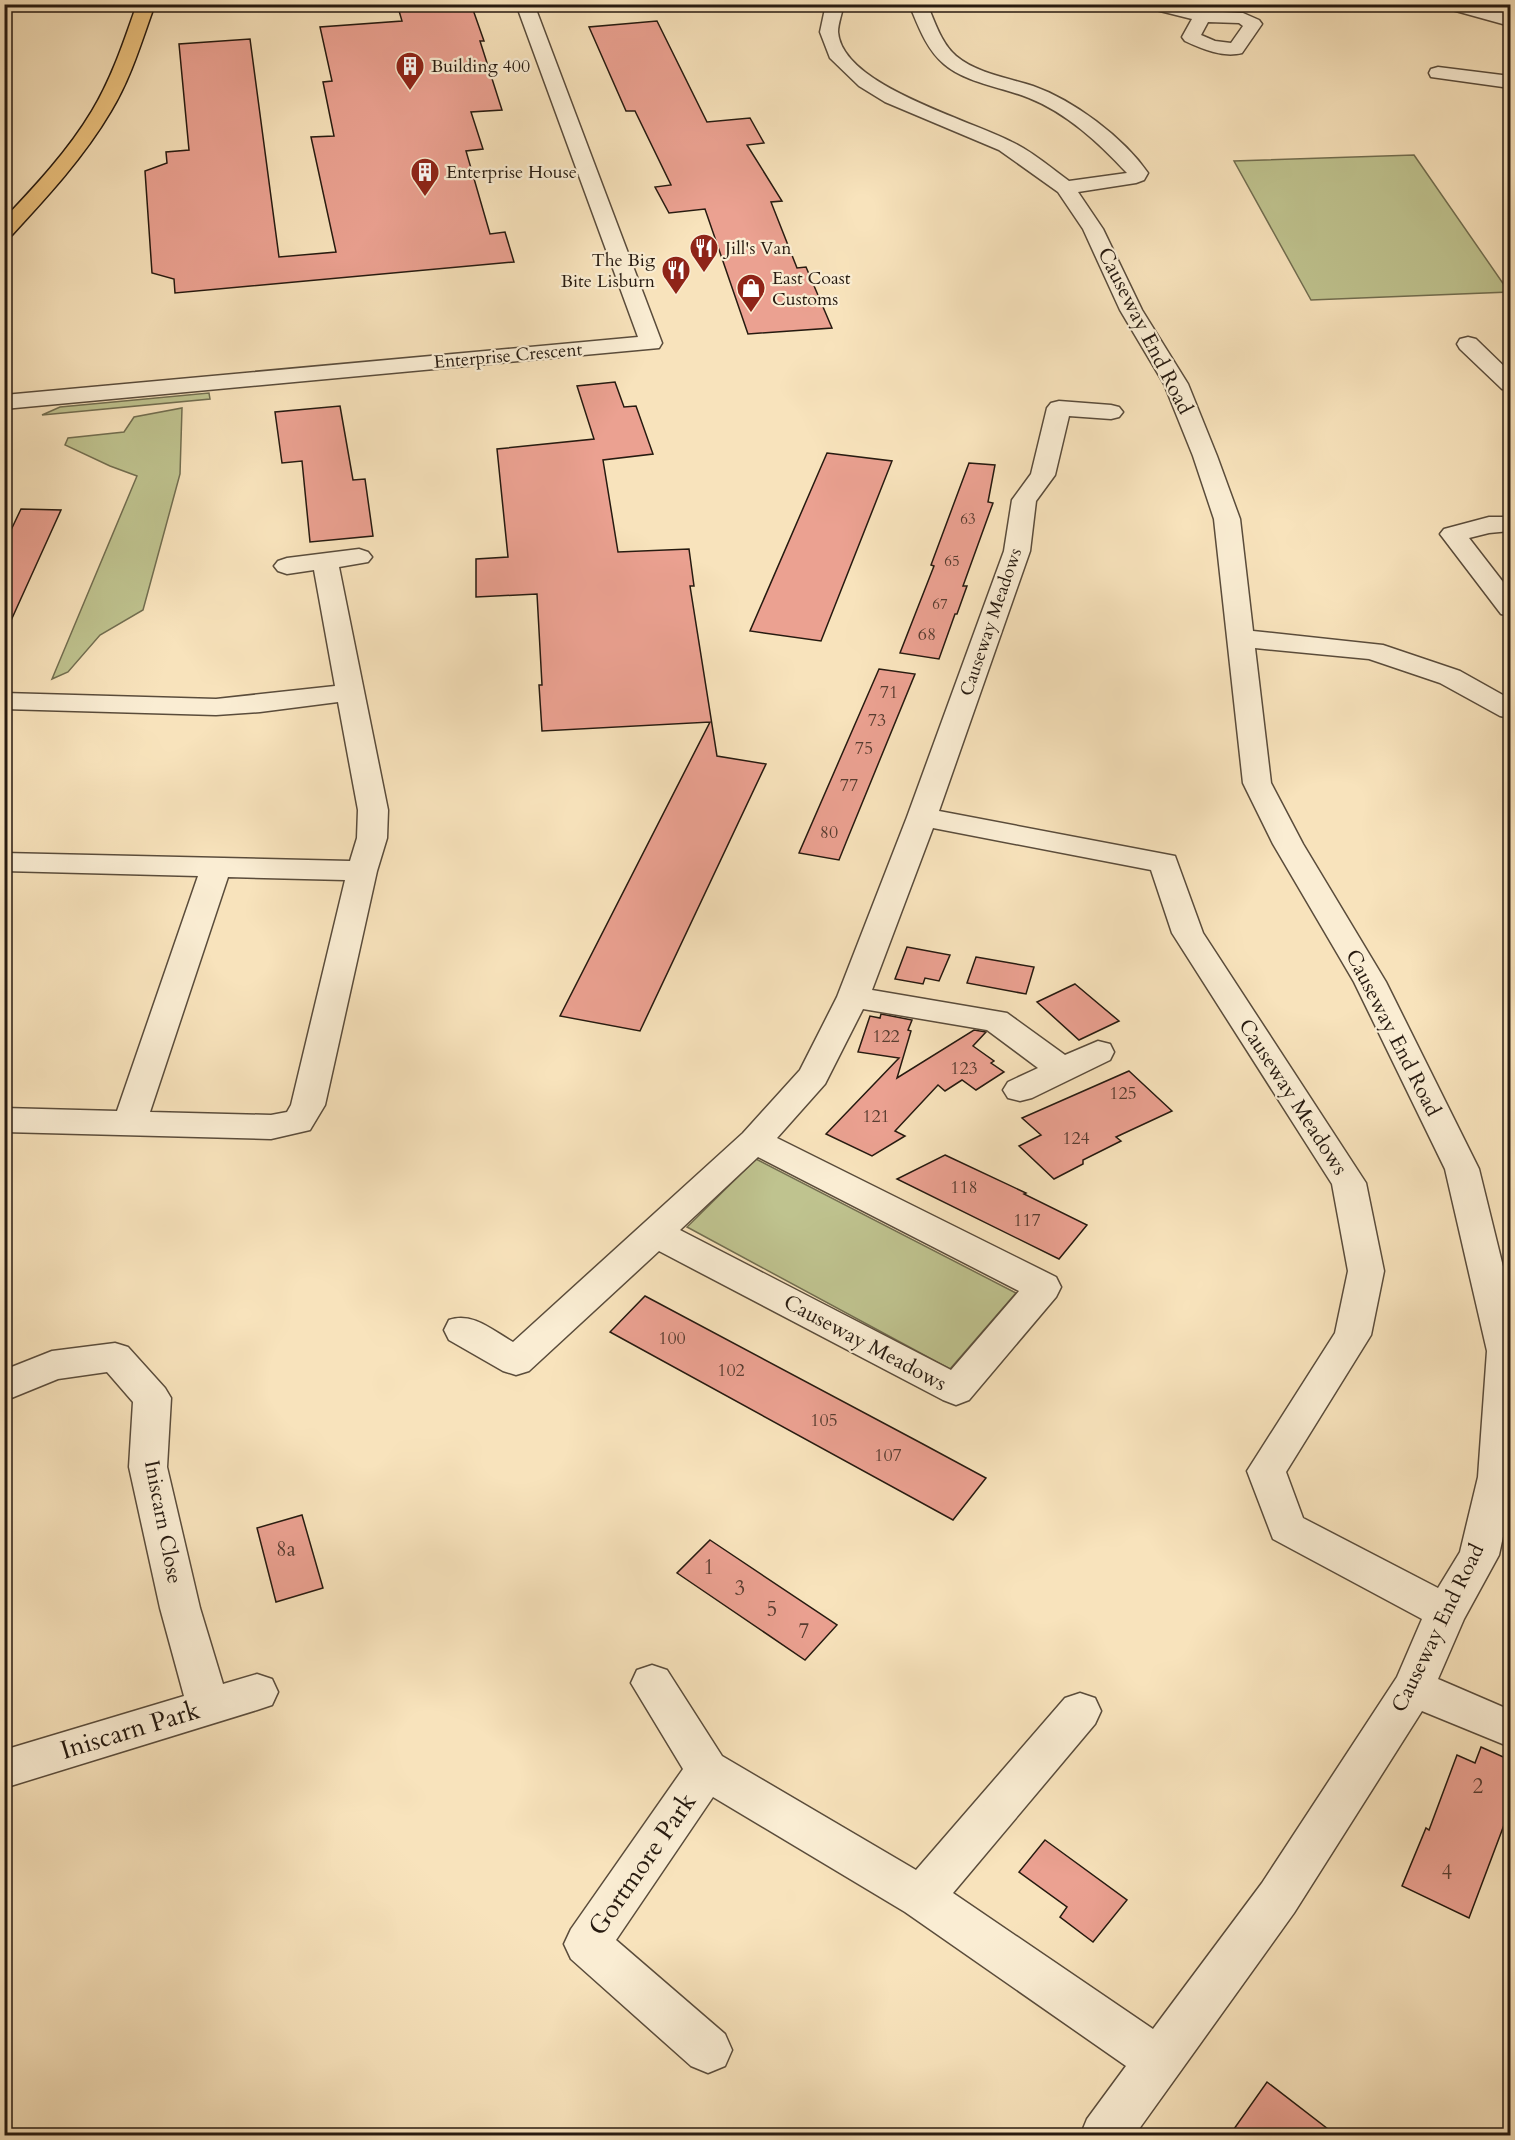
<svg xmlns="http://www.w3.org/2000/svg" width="1515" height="2140" font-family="Cardo,serif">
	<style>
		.green { fill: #bfc38f; stroke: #726e50; stroke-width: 1.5 }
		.building { fill: #eba191; stroke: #261a10; stroke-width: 1.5 }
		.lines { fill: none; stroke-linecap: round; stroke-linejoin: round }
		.minor-casing { stroke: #5a4c3b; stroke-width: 3 }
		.major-casing { stroke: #261a10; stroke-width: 3 }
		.minor { fill: #faedd3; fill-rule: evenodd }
		.major { fill: #ecc27e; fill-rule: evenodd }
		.labels { text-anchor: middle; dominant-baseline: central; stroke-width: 4.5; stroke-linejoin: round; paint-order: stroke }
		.far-number-label { font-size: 15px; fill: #573c30 }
		.far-poi-label { font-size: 18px; fill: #261a10; stroke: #faedd3; text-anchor: start }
		.far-street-label { font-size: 18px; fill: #261a10; stroke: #faedd3 }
		.number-label { font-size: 18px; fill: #573c30 }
		.street-label { font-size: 21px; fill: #261a10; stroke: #faedd3 }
		.near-number-label { font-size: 21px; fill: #573c30 }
		.near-street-label { font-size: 26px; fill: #261a10; stroke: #faedd3 }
	</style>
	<rect width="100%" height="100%" fill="#f8e3bc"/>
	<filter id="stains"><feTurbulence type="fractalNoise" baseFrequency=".00333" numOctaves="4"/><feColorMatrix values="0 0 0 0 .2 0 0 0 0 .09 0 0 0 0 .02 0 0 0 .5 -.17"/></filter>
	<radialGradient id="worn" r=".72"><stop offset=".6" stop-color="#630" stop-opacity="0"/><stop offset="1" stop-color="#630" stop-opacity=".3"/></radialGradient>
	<g class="green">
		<path d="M1414 155 1509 292 1311 300 1234 161Z"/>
		<path d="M209 393 210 399 42 415 60 407Z"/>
		<path d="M182 408 180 474 143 610 100 635 68 672 52 679 137 476 110 466 65 445 68 438 124 432 134 417Z"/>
		<path d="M756 1159 1016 1293 950 1369 687 1227Z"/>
	</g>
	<g class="building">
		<path d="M397 4H471L484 41H480L502 110 471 112 483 149 466 151 490 234 505 232 514 262 175 293 174 279 152 273 145 171 167 163 166 152 189 150 179 44 250 39 279 257 336 252 311 137 334 136 323 82 332 81 320 27 402 21Z"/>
		<path d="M657 21 707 122 750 118 764 143 747 145 782 201 771 202 797 268 806 267 832 328 748 334 705 209 669 213 655 187 671 185 635 111H626L589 27Z"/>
		<path d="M615 382 624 407 636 406 653 454 603 460 618 552 689 549 694 586H690L717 756 766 764 640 1031 560 1016 710 722 542 731 539 685H542L537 594 476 597V559L508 557 497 449 594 439 577 386Z"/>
		<path d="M340 406 353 480 365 479 373 536 310 542 302 461 282 463 275 412Z"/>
		<path d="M827 453 892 461 821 641 750 631Z"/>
		<path d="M969 463 995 465 988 502 993 503 963 586H967L957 614H955L939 659 900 653 934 566 931 565Z"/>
		<path d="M21 509 61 510 4 636V529L11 530Z"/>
		<path d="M879 669 915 674 847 840 839 860 799 853Z"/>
		<path d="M907 947 950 955 939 981 925 978 923 984 895 979Z"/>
		<path d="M976 957 1034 967 1026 994 967 983Z"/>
		<path d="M1075 984 1119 1021 1079 1040 1037 1002Z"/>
		<path d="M881 1014 912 1020 908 1030 911 1031 897 1078 974 1030 986 1032 973 1046 994 1061 991 1063 1004 1072 976 1090 962 1080 945 1091 938 1085 895 1131 905 1136 872 1156 826 1134 899 1058 858 1052 870 1016 880 1018Z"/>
		<path d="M1129 1071 1172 1111 1116 1137 1121 1141 1083 1160V1164L1054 1179 1019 1146 1041 1135 1022 1118Z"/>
		<path d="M945 1155 1026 1193 1024 1194 1087 1225 1059 1259 897 1179Z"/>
		<path d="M645 1296 921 1443 986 1478 953 1520 610 1332Z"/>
		<path d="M302 1515 323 1588 276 1602 257 1528Z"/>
		<path d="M710 1540 837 1625 805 1660 677 1573Z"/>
		<path d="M1481 1747 1510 1760V1809L1469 1918 1402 1886 1426 1828 1429 1830 1457 1755 1475 1763Z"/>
		<path d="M1045 1840 1127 1900 1093 1942 1060 1917 1067 1907 1019 1872Z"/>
		<path d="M1267 2082 1337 2136H1229Z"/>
	</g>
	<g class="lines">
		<g class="minor-casing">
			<g id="minor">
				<path d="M516 4H534L662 343 659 348 4 409V395L638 337Z"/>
				<path d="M826 4H844C842 13 838 24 838 32 842 86 971 120 1012 142 1033 152 1051 168 1069 181L1127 173C1099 143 1067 113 1029 98 1002 87 966 83 944 64 926 49 918 25 909 4H927C935 22 941 43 956 56 976 73 1008 78 1033 86 1073 100 1123 137 1148 173L1144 180 1136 183 1078 192 1103 229 1142 310 1188 384 1217 456 1240 519 1253 631 1383 645 1460 671 1510 699V718L1500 716 1440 683 1369 659 1255 648 1271 783 1303 844 1386 982 1479 1169 1510 1295V1504L1499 1555 1464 1619 1438 1679 1510 1710V1747L1422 1711 1294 1913 1134 2136H1080L1087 2119 1126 2066 905 1912 713 1797 616 1940 725 2034 732 2050 725 2066 708 2073 691 2066 571 1959 564 1944 571 1929 683 1769 631 1683 637 1670 652 1665 667 1670 722 1756 916 1870 1065 1698 1080 1693 1095 1698 1101 1711 1095 1724 953 1893 1153 2029 1262 1883 1397 1677 1422 1619 1273 1539 1247 1471 1335 1333 1348 1271 1332 1184 1172 933 1151 870 933 828 872 990 1007 1013 1065 1055 1098 1041 1110 1044 1114 1052 1110 1060 1032 1098 1020 1101 1008 1098 1003 1090 1008 1082 1038 1068 987 1030 863 1009 825 1084 777 1138 1056 1277 1061 1287 1056 1297 969 1400 956 1405 943 1400 659 1251 529 1371 516 1375 503 1371 449 1340 444 1330 449 1320C473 1312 492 1330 513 1342L743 1133 800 1070 837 997 907 817 1004 551 1012 500 1031 474 1047 408 1051 403 1059 401 1111 405 1119 407 1123 412 1119 417 1111 419 1069 416 1055 475 1036 501 1030 551 939 811 1175 856 1203 933 1366 1183 1384 1271 1371 1335 1286 1472 1303 1518 1438 1588 1460 1552 1478 1477 1487 1351 1445 1169 1354 982 1273 844 1243 783 1214 519 1193 456 1164 384 1120 310 1083 229 1058 192 999 150 885 102 859 86 830 58 820 32ZM758 1157 1019 1291 951 1370 680 1230Z"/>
				<path d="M1146 4H1177L1202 11 1243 13 1259 20 1262 24 1242 53C1223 58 1202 49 1185 41L1182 37 1192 19 1148 8ZM1208 22 1239 23 1243 26 1231 43 1215 41 1201 35Z"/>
				<path d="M1443 4C1467 4 1487 6 1510 15V26L1445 8Z"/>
				<path d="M1438 67 1510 76V88L1431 77 1429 73 1431 69Z"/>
				<path d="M1468 337 1476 339 1510 372V391L1502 389 1460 349 1457 344 1460 339Z"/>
				<path d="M1489 517H1510V531L1489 533 1469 538 1510 591V616L1501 614 1440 534 1444 529Z"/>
				<path d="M359 549 368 552 372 557 368 562 339 567 388 810 387 838 377 871 325 1105 310 1130 271 1139 4 1132V1108L117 1111 198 876 4 871V853L350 861 357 838 358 810 338 702 260 712 216 715 4 709V693L216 699 335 686 314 570 287 574 278 571 274 566 278 561 287 558ZM228 877 345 880 291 1105 287 1112 271 1115 150 1112Z"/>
				<path d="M115 1343 128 1347 165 1388 171 1398 167 1467 200 1608 223 1684 257 1674 272 1679 278 1692 272 1705 257 1710 4 1788V1750L184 1696 160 1608 129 1467 133 1402 107 1372 58 1379 4 1401V1370L52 1351Z"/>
			</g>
		</g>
		<g class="major-casing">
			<path id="major" d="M137 4H155C142 40 131 78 111 111 84 157 47 197 11 236L4 238V219C36 185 68 151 92 111 112 78 124 41 137 4Z"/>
		</g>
		<use href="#minor" class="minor"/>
		<use href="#major" class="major"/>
	</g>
	<defs>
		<g id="building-pin" transform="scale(1.5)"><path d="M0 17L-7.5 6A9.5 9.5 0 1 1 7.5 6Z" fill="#8f2418" stroke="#faedd3"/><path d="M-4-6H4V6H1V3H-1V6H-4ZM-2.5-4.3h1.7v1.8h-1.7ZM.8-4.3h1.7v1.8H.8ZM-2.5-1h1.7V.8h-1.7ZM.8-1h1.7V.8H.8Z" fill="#fff"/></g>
		<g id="restaurant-pin" transform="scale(1.5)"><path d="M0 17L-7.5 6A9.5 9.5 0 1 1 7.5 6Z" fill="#8f2418" stroke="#faedd3"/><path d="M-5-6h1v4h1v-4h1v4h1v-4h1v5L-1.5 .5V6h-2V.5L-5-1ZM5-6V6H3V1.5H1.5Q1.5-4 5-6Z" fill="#fff"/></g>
		<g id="shop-pin" transform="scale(1.5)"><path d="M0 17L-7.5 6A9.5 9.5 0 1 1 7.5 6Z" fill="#8f2418" stroke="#faedd3"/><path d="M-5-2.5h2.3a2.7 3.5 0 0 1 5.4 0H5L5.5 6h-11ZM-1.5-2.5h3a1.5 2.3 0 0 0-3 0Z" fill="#fff"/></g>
	</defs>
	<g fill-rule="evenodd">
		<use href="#building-pin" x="410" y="66"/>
		<use href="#building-pin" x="425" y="172"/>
		<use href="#restaurant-pin" x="704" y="248"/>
		<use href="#restaurant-pin" x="676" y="270"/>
		<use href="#shop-pin" x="751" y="288"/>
	</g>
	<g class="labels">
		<g class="far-number-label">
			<text x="968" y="519">63</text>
			<text x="952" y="561">65</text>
			<text x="940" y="604">67</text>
		</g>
		<g class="far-poi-label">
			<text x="431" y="66">Building 400</text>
			<text x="446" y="172">Enterprise House</text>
			<text x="725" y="248">Jill's Van</text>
			<text x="655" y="260" text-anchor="end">The Big<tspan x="655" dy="21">Bite Lisburn</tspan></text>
			<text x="772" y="278">East Coast<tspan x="772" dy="21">Customs</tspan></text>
		</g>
		<g class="far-street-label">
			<text transform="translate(508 356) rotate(-5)">Enterprise Crescent</text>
			<text transform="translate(991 622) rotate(-71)">Causeway Meadows</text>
		</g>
		<g class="number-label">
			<text x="927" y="634">68</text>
			<text x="889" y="692">71</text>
			<text x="877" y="720">73</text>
			<text x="864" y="748">75</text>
			<text x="849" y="785">77</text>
			<text x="829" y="832">80</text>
			<text x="886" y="1036">122</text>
			<text x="964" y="1068">123</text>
			<text x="1123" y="1093">125</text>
			<text x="876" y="1116">121</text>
			<text x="1076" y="1138">124</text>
			<text x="964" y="1187">118</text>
			<text x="1027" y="1220">117</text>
			<text x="672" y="1338">100</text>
			<text x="731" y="1370">102</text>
			<text x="824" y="1420">105</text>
			<text x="888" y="1455">107</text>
		</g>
		<g class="street-label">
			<text transform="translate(1145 331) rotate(63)">Causeway End Road</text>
			<text transform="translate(1393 1033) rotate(63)">Causeway End Road</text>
			<text transform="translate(1293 1097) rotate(57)">Causeway Meadows</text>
			<text transform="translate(865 1343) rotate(28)">Causeway Meadows</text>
			<text transform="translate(163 1522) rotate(79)">Iniscarn Close</text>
			<text transform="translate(1438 1628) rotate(-64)">Causeway End Road</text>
		</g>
		<g class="near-number-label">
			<text x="286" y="1549">8a</text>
			<text x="709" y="1567">1</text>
			<text x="740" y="1588">3</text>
			<text x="772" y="1609">5</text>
			<text x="804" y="1631">7</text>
			<text x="1478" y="1786">2</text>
			<text x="1447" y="1872">4</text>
		</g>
		<g class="near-street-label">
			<text transform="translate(130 1730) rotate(-17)">Iniscarn Park</text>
			<text transform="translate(642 1864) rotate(-55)">Gortmore Park</text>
		</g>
	</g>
	<rect width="1515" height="2140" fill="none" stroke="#f8e3bc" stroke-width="24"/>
	<rect x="6" y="6" width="1503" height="2128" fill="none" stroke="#261a10" stroke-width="3"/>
	<rect x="12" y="12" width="1491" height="2116" fill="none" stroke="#261a10" stroke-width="1.5"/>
	<rect width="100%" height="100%" filter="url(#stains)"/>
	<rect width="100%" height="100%" fill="url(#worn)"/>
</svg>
